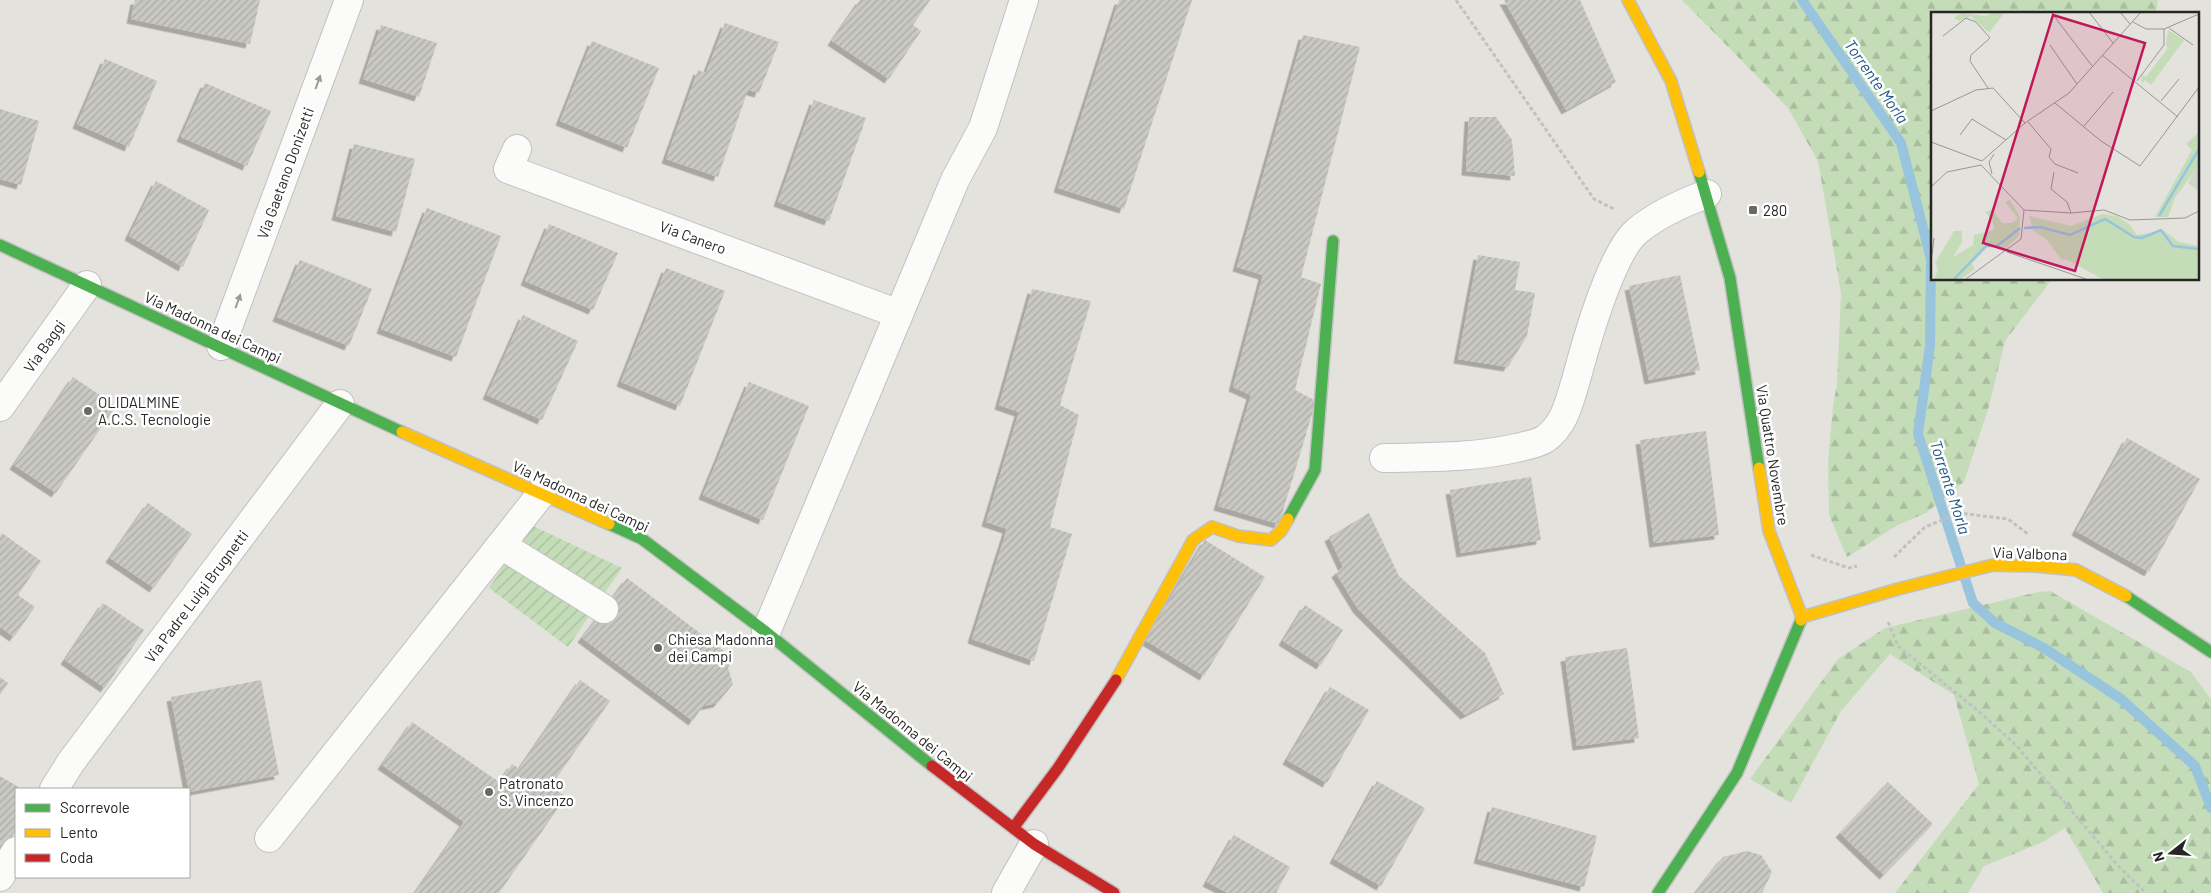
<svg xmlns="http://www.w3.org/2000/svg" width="2211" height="893" font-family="Barlow,sans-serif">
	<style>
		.forest { fill: url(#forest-firs) }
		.garden { fill: url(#garden-furrows) }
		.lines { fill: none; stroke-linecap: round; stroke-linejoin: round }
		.stream { stroke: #98c4de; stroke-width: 10 }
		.building { fill: url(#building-hatch); filter: url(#shadow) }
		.street-casing { stroke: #c2c1c1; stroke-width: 30 }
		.fast-casing { stroke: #c2c1c1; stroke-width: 14 }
		.slow-casing { stroke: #c2c1c1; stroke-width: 14 }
		.jam-casing { stroke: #c2c1c1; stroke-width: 14 }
		.path { stroke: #c2c1c1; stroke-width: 3; stroke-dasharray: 4 2.5; stroke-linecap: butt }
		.street { stroke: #fbfbfa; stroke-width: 28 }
		.fast { stroke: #4caf50; stroke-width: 11 }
		.slow { stroke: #ffc107; stroke-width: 11 }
		.jam { stroke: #c62828; stroke-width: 11 }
		.oneway { fill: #9b9b9b }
		.poi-dot { fill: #686866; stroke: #fff; stroke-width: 2 }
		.labels { text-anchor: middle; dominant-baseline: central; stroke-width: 5; stroke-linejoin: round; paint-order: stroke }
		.street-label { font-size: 15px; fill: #262626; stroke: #fff }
		.poi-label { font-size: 15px; fill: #262626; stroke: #fff; text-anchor: start }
		.water-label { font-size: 16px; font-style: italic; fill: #1c5485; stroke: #fff }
		.inset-river { fill: none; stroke: #98c4de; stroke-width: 2.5 }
		.inset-road { fill: none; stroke: #989793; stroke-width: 1 }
		.view { fill: #c2185b; fill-opacity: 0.15; stroke: #c2185b; stroke-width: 2.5 }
		.inset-edge { fill: none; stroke: #262626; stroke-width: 2.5 }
	</style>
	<defs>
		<pattern id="forest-firs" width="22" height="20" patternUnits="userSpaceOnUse" patternTransform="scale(1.25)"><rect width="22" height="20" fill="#c4ddb8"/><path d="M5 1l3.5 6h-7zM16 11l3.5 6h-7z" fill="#a8be9e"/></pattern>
		<pattern id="garden-furrows" width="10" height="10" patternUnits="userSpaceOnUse" patternTransform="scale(1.25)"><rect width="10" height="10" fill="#c4ddb8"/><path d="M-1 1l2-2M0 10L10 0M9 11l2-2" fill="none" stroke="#a8be9e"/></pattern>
		<pattern id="building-hatch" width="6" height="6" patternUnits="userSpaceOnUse" patternTransform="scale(1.25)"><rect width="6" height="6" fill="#c9c8c3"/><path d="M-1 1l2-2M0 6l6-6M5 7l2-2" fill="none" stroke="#acaca7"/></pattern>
		<filter id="shadow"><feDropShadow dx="-4.5" dy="4.5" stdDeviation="0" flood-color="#0004"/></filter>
	</defs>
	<rect width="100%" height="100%" fill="#e4e2dc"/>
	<g class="forest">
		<path d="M1682 0H2158L2156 14H1932V279H2052L2005 341 1989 406 1964 482 1926 513 1898 525 1847 557 1829 515 1828 462 1833 406 1837 384 1841 293 1818 161 1788 108Z"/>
		<path d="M2050 591 2191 672 2211 699V893H2103L2065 828 2043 842 1984 866 1968 893H1895L1979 784 1954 695 1890 654 1841 711 1791 803 1750 779 1838 659 1885 628 2038 592Z"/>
	</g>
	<path class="garden" d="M531 525 622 568 568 647 489 588Z"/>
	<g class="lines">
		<path class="stream" d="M1802 0 1901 143 1931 259 1930 345 1918 434 1973 603 1995 623 2044 648 2121 699 2195 766 2211 808"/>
	</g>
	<g class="building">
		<path d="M135 0H260L250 44 131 19Z"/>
		<path d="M860 0H930L913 25 921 31 889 79 832 41Z"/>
		<path d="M1119 0H1192L1124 209 1058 188Z"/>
		<path d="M1504 0H1580L1616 82 1566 110Z"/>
		<path d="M725 23 779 42 759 93 748 90 718 177 666 159 698 70 706 73Z"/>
		<path d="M381 25 437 43 419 97 363 79Z"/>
		<path d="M1303 35 1360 47 1301 277 1321 284 1295 390 1316 401 1279 524 1218 506 1251 395 1233 387 1263 275 1237 267Z"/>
		<path d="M592 41 659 68 627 148 560 121Z"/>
		<path d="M105 59 157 81 129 147 77 124Z"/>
		<path d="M205 83 271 111 247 166 181 137Z"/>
		<path d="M814 100 866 118 829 221 778 202Z"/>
		<path d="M0 109 39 121 21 185 0 179Z"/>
		<path d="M1469 117H1496L1512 140 1515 176 1466 171Z"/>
		<path d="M354 144 415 159 396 232 336 216Z"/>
		<path d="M156 181 209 210 183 267 129 236Z"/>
		<path d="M427 208 501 236 456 357 381 329Z"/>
		<path d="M549 224 618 253 593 310 525 281Z"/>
		<path d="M1478 255 1520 262 1515 290 1535 293 1527 336 1508 367 1458 359Z"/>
		<path d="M300 260 372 289 349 346 277 317Z"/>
		<path d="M666 268 725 291 680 406 621 382Z"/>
		<path d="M1680 275 1700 370 1649 380 1629 286Z"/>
		<path d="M1032 289 1091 301 1060 405 1079 415 1050 527 1072 534 1034 661 972 639 1007 529 986 522 1019 412 999 405Z"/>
		<path d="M523 315 578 341 542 420 487 395Z"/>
		<path d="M73 377 116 406 56 493 14 465Z"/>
		<path d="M749 382 809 406 763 520 703 495Z"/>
		<path d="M1706 431 1719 535 1654 543 1640 440Z"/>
		<path d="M2127 438 2200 479 2149 572 2076 531Z"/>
		<path d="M1531 477 1541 540 1461 553 1450 490Z"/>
		<path d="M148 503 192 534 154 588 110 558Z"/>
		<path d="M1369 513 1399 576 1485 653 1504 694 1465 715 1358 609 1336 573 1343 567 1329 537Z"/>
		<path d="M2 533 41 561 18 595 35 607 14 637 0 627V536Z"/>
		<path d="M1205 540 1265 577 1204 676 1145 640Z"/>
		<path d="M627 578 733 658 728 668 733 684 718 703 703 706 693 721 582 638Z"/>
		<path d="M103 603 144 630 105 688 65 660Z"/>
		<path d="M1305 605 1343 630 1321 665 1283 641Z"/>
		<path d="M1627 648 1639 738 1577 746 1565 657Z"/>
		<path d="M0 677 8 683 0 695Z"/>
		<path d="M261 680 279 775 189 792 171 697Z"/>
		<path d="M580 680 610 701 551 786 566 797 499 893H415L464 822 382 765 412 722 499 782 512 764 519 769Z"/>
		<path d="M1330 687 1369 710 1327 783 1287 760Z"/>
		<path d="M0 776 22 789H16V830L0 857Z"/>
		<path d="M1377 781 1425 808 1381 886 1334 859Z"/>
		<path d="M1888 782 1933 824 1884 875 1840 833Z"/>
		<path d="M1492 807 1597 836 1584 887 1478 859Z"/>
		<path d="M1234 835 1290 867 1276 893H1228L1207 882Z"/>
		<path d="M1747 851 1761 855 1772 872 1762 893H1695L1723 857Z"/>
	</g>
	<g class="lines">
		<g class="street-casing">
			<g id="street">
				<path d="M517 149 508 169 899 314"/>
				<path d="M221 346 349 0"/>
				<path d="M0 407 87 285"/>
				<path d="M1384 458C1428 457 1473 458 1516 448 1525 446 1537 444 1545 439 1565 425 1569 402 1576 380 1585 346 1611 253 1637 231 1658 214 1682 203 1707 194"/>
				<path d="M501 545 604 609"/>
				<path d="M766 632 955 180 983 128 1024 0"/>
				<path d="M54 789 71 762 340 404"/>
				<path d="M269 838 541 494"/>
				<path d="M0 877 16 851"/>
				<path d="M1006 893 1034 844"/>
			</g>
		</g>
		<g class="fast-casing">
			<g id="fast">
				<path d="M1699 172 1730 278 1759 468"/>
				<path d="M0 245 402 432"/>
				<path d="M1288 519 1315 470 1333 241"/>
				<path d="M609 524 642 539 766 632 932 766"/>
				<path d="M2126 596 2211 652"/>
				<path d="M1658 893 1737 773 1801 620"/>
			</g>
		</g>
		<g class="slow-casing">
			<g id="slow">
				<path d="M1628 0 1671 81 1699 172"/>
				<path d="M402 432 609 524"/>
				<path d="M1759 468 1769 531 1802 617 1801 620"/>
				<path d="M1802 617 1898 589 1993 565 2036 566 2076 570 2126 596"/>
				<path d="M1116 680 1193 540 1212 527 1238 536 1271 540 1281 531 1288 519"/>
			</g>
		</g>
		<g class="jam-casing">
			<g id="jam">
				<path d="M932 766 1034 844 1114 893"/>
				<path d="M1014 827 1058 768 1116 680"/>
			</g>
		</g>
		<g class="path">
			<path d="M1456 0 1594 199 1614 209"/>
			<path d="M1811 555 1849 568 1857 566"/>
			<path d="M1894 557 1925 527 1959 513 2008 519 2028 534"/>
			<path d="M1888 622 1898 646 1977 710 2016 745 2120 868 2146 893"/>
		</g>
		<use href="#street" class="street"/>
		<use href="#fast" class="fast"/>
		<use href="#slow" class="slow"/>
		<use href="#jam" class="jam"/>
	</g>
	<defs><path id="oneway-solid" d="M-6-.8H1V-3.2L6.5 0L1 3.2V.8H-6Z" transform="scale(1.25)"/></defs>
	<g class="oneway">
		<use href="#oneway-solid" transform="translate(318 82) rotate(-70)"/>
		<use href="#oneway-solid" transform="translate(238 301) rotate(-70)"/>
	</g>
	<g class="poi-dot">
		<rect x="1748" y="205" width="10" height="10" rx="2.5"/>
		<circle cx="88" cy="411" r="5"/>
		<circle cx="658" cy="648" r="5"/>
		<circle cx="489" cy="792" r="5"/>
	</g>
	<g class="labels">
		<g class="street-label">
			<text transform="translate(285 173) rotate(-70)">Via Gaetano Donizetti</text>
			<text transform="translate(693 237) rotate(20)">Via Canero</text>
			<text transform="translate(213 327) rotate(25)">Via Madonna dei Campi</text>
			<text transform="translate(44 346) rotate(-55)">Via Baggi</text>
			<text transform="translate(1773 455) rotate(81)">Via Quattro Novembre</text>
			<text transform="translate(581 496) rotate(25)">Via Madonna dei Campi</text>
			<text transform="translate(2030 553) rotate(2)">Via Valbona</text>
			<text transform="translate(196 596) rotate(-53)">Via Padre Luigi Brugnetti</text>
			<text transform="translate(913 731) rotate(39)">Via Madonna dei Campi</text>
		</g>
		<g class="poi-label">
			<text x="1763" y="210">280</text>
			<text x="98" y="402">OLIDALMINE<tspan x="98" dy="17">A.C.S. Tecnologie</tspan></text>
			<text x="668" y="639">Chiesa Madonna<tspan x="668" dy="17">dei Campi</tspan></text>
			<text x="499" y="783">Patronato<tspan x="499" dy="17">S. Vincenzo</tspan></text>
		</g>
		<g class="water-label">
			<text transform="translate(1877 81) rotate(55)">Torrente Morla</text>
			<text transform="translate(1951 487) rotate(72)">Torrente Morla</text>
		</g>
	</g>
	<g transform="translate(1931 12)">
		<rect width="268" height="268" fill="#e4e2dc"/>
		<path d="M63 0H74L58 21 40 4 28 9 23 6 30 1 55 4ZM267 121V154L244 186 237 205H224L261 138 255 132ZM78 187 89 204 88 224 75 236 56 235 41 252 44 257 30 267H3L7 258 4 251 23 219H31V230L22 245 42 233 43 223 63 218 62 209 54 200 61 197 71 211H81L87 206 75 191ZM171 202 186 204 199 213 206 223 233 219 248 230 267 234V267H171L137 248 130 247 115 227 102 219 98 204 140 214Z" fill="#c4ddb8"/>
		<path d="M267 152V179L257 171Z" fill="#cfd8c5"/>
		<path d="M237 18 253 28 220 73 214 68 212 71 210 68 212 63 215 65 237 36 235 33Z" fill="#c4ddb8"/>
		<path class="inset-river" d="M228 204 268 137M93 216 109 215 139 223 174 207 203 225 211 226 230 218 242 234 268 237M23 267 55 234H66L89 216"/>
		<path class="inset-road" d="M120 0 161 54M158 0 182 31M189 0 199 12M202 10 215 17H233L268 2M238 16 262 33M12 24 35 6 45 10 59 26 40 43 39 49 57 76M119 33 146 72M171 43 247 105M206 69 233 33V17M230 89 248 67M124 91 170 129 209 154 268 75M0 99 45 78 62 76 94 111M97 110 120 137 118 145 124 152 147 161M153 114 182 80M29 123 41 107 75 128M0 130 51 149M51 149 94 111 138 81 210 0M50 153 93 198 140 201 173 198 199 208 254 206 268 199M123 160 120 177 136 190 140 201M61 162 58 150 63 142M0 175 16 160 50 153M76 240 155 267M1 243 3 226M35 267 90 227 93 198"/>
		<path class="view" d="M122 3 214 31 144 259 52 231Z"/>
		<rect width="268" height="268" class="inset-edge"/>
	</g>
	<rect x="15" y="788" width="175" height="90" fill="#ffffff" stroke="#a8a8a8"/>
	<rect x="25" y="804" width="25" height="8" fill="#4caf50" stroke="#a8a8a8"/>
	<text x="60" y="813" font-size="15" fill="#262626">Scorrevole</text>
	<rect x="25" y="829" width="25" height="8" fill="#ffc107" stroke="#a8a8a8"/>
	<text x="60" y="838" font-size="15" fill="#262626">Lento</text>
	<rect x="25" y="854" width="25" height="8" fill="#c62828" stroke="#a8a8a8"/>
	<text x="60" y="863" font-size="15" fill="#262626">Coda</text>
	<g transform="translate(2171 853) rotate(253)" stroke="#ffffff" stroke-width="4" paint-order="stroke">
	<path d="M0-4L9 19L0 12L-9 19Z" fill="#262626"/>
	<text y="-8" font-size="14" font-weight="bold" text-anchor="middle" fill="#262626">N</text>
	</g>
</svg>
